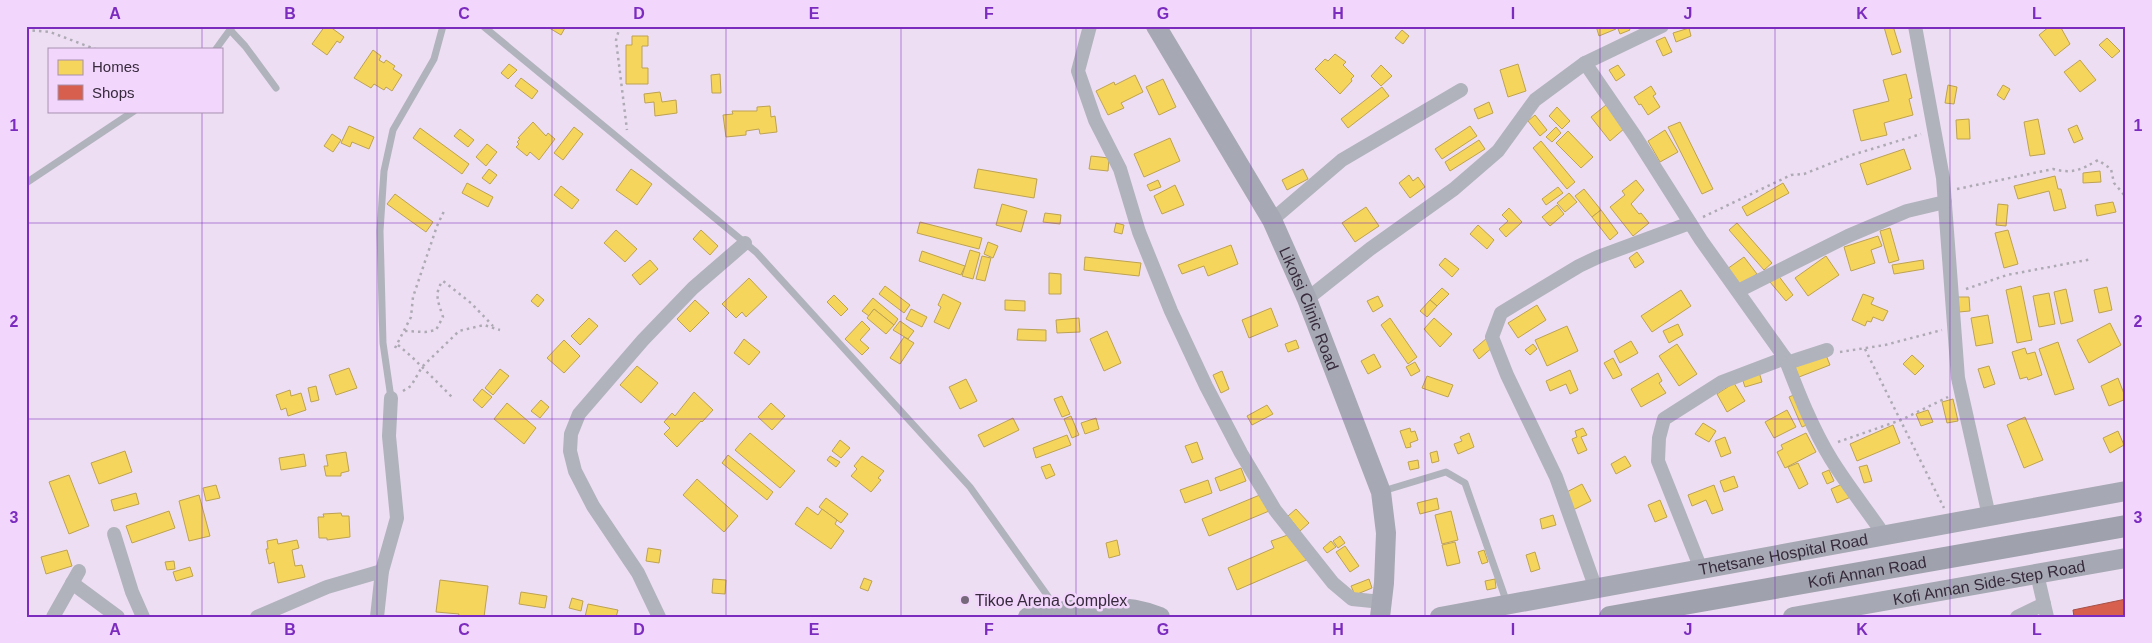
<svg xmlns="http://www.w3.org/2000/svg" width="2152" height="643" font-family="Helvetica,sans-serif">
	<style>
		.homes { fill: #f6d55c; stroke: #bda252 }
		.shops { fill: #d6604d; stroke: #a65048 }
		.lines { fill: none; stroke-linecap: round; stroke-linejoin: round }
		.path { stroke: #adaab4; stroke-width: 2.5; stroke-dasharray: 2.5 4; stroke-linecap: butt }
		.lane { stroke: #b0b3bc; stroke-width: 7 }
		.street { stroke: #b0b3bc; stroke-width: 14 }
		.secondary { stroke: #a6a9b3; stroke-width: 20 }
		.primary { stroke: #9fa2ad; stroke-width: 22 }
		.grid { fill: none; stroke: #7b2cbf; stroke-width: 1; stroke-opacity: 0.55 }
		.poi-dot { fill: #77697c; stroke: #f2d6fc; stroke-width: 2 }
		.labels { text-anchor: middle; dominant-baseline: central; stroke-width: 5; stroke-linejoin: round; paint-order: stroke }
		.street-label { font-size: 16px; fill: #372a3c; stroke: #f2d6fc }
		.poi-label { font-size: 16px; fill: #372a3c; stroke: #f2d6fc; text-anchor: start }
		.neatline { fill: none; stroke: #7b2cbf; stroke-width: 2 }
		.grid-label { font-size: 16px; text-anchor: middle; font-weight: bold; fill: #7b2cbf }
	</style>
	<rect width="100%" height="100%" fill="#eedef4"/>
	<g class="homes">
		<path d="M325 26H329L344 37 340 43 337 41 327 55 312 44Z"/>
		<path d="M546 26H566L561 35Z"/>
		<path d="M1596 26H1615L1616 29 1599 36Z"/>
		<path d="M1617 26H1628L1630 30 1620 34Z"/>
		<path d="M1893 26 1901 52 1892 55 1884 27Z"/>
		<path d="M2050 26H2060L2070 44 2055 56 2039 35Z"/>
		<path d="M1689 28 1691 36 1676 42 1673 33Z"/>
		<path d="M1402 30 1409 36 1403 44 1395 38Z"/>
		<path d="M632 36H648V46H642V68H648V84H626V45H632Z"/>
		<path d="M1665 37 1672 52 1663 56 1656 41Z"/>
		<path d="M2107 38 2120 51 2112 58 2099 45Z"/>
		<path d="M373 50 381 56 379 60 384 63 386 60 395 66 393 69 402 75 392 91 386 87 384 90 374 84 371 88 354 78Z"/>
		<path d="M1335 54 1346 62 1343 65 1354 76 1351 79 1352 81 1340 94 1315 69 1325 59 1328 61Z"/>
		<path d="M2080 60 2096 80 2080 92 2064 72Z"/>
		<path d="M509 64 517 70 508 79 501 73Z"/>
		<path d="M1518 64 1526 91 1508 97 1500 70Z"/>
		<path d="M1381 65 1392 76 1381 86 1371 76Z"/>
		<path d="M1618 65 1625 75 1616 81 1609 70Z"/>
		<path d="M720 74 721 93H712L711 75Z"/>
		<path d="M1906 74 1912 98 1909 99 1913 115 1884 123 1887 135 1861 141 1853 110 1889 101 1883 80Z"/>
		<path d="M1135 75 1143 92 1121 103 1124 108 1108 115 1096 91 1114 82 1115 85Z"/>
		<path d="M521 78 538 91 532 99 515 86Z"/>
		<path d="M1163 79 1176 107 1159 115 1146 87Z"/>
		<path d="M1948 85 1957 87 1954 104 1945 103Z"/>
		<path d="M2003 85 2010 89 2004 100 1997 95Z"/>
		<path d="M1651 86 1656 94 1653 96 1660 107 1648 115 1641 104 1639 105 1634 97Z"/>
		<path d="M1382 87 1389 96 1348 128 1341 119Z"/>
		<path d="M660 92 662 102 676 100 677 113 655 116 654 102 645 103 644 94Z"/>
		<path d="M1489 102 1493 113 1478 119 1474 109Z"/>
		<path d="M1606 105 1625 128 1610 141 1591 117Z"/>
		<path d="M770 106 771 117 775 116 777 132 760 134 759 129 746 131V135L726 137 723 115 733 114 732 111H757V107Z"/>
		<path d="M1557 107 1570 121 1562 129 1549 116Z"/>
		<path d="M1535 115 1547 130 1540 136 1528 121Z"/>
		<path d="M1969 119 1970 139H1957L1956 120Z"/>
		<path d="M2038 119 2045 154 2030 156 2024 122Z"/>
		<path d="M533 122 546 136 548 133 555 139 539 160 530 152 527 156 516 147 519 144 517 142 520 139 518 138Z"/>
		<path d="M1680 122 1713 189 1702 194 1668 127Z"/>
		<path d="M2077 125 2083 139 2074 143 2068 129Z"/>
		<path d="M349 126 374 137 369 149 352 142 350 147 341 143Z"/>
		<path d="M1470 126 1477 136 1442 159 1435 149Z"/>
		<path d="M574 127 583 134 563 160 554 153Z"/>
		<path d="M1556 127 1561 133 1552 142 1546 137Z"/>
		<path d="M420 128 469 164 462 174 413 138Z"/>
		<path d="M460 129 474 140 468 147 454 136Z"/>
		<path d="M1665 130 1678 152 1660 162 1648 141Z"/>
		<path d="M1568 131 1593 157 1581 168 1556 143Z"/>
		<path d="M332 134 341 140 333 152 324 146Z"/>
		<path d="M1170 138 1180 161 1144 177 1134 154Z"/>
		<path d="M1479 140 1485 149 1450 171 1445 162Z"/>
		<path d="M1541 141 1575 182 1567 189 1533 148Z"/>
		<path d="M487 144 497 152 486 166 476 157Z"/>
		<path d="M1904 149 1911 169 1867 185 1860 164Z"/>
		<path d="M1091 156 1109 158 1108 171 1089 169Z"/>
		<path d="M489 169 497 175 490 184 482 178Z"/>
		<path d="M631 169 652 184 637 205 616 190Z"/>
		<path d="M978 169 1037 179 1034 198 974 188Z"/>
		<path d="M1303 169 1308 179 1287 190 1282 180Z"/>
		<path d="M2100 171 2101 182 2083 183V173Z"/>
		<path d="M1409 175 1413 181 1418 177 1425 187 1410 198 1399 183Z"/>
		<path d="M2055 176 2058 189H2061L2066 208 2054 211 2049 191 2018 199 2014 186Z"/>
		<path d="M1158 180 1161 187 1150 191 1147 185Z"/>
		<path d="M1636 180 1644 190 1631 204 1639 214 1641 213 1649 223 1633 236 1610 207 1625 195 1622 191Z"/>
		<path d="M467 183 493 197 488 207 462 193Z"/>
		<path d="M1783 183 1789 193 1747 216 1742 207Z"/>
		<path d="M1175 185 1184 205 1162 214 1154 196Z"/>
		<path d="M561 186 579 200 572 209 554 195Z"/>
		<path d="M1558 187 1563 193 1546 205 1542 199Z"/>
		<path d="M1584 189 1601 210 1592 217 1575 196Z"/>
		<path d="M1569 193 1577 202 1565 212 1557 203Z"/>
		<path d="M395 194 433 222 426 232 387 204Z"/>
		<path d="M2113 202 2116 212 2097 216 2095 205Z"/>
		<path d="M1002 204 1027 211 1021 232 996 225Z"/>
		<path d="M1998 204 2008 205 2006 226 1996 225Z"/>
		<path d="M1557 205 1564 214 1550 226 1542 217Z"/>
		<path d="M1366 207 1379 226 1355 242 1342 223Z"/>
		<path d="M1509 208 1522 222 1506 237 1499 229 1508 221 1502 215Z"/>
		<path d="M1601 210 1618 233 1610 240 1592 217Z"/>
		<path d="M1045 213 1061 215 1060 224 1043 222Z"/>
		<path d="M920 222 982 238 979 249 917 233Z"/>
		<path d="M1116 223 1124 225 1122 234 1114 232Z"/>
		<path d="M1737 223 1772 263 1764 270 1729 230Z"/>
		<path d="M1478 225 1494 240 1487 249 1470 234Z"/>
		<path d="M1890 228 1899 260 1889 263 1880 231Z"/>
		<path d="M616 230 637 249 625 262 604 243Z"/>
		<path d="M701 230 718 246 710 255 693 239Z"/>
		<path d="M2008 230 2018 264 2004 268 1995 233Z"/>
		<path d="M1878 236 1882 246 1871 250 1875 263 1851 271 1844 247Z"/>
		<path d="M988 242 998 246 993 258 984 254Z"/>
		<path d="M1231 245 1238 264 1208 276 1204 266 1182 274 1178 265Z"/>
		<path d="M970 250 980 253 973 279 962 276Z"/>
		<path d="M922 251 965 266 961 275 919 261Z"/>
		<path d="M1637 252 1644 262 1635 268 1629 258Z"/>
		<path d="M982 256 991 258 985 281 976 279Z"/>
		<path d="M1826 256 1839 275 1808 296 1795 278Z"/>
		<path d="M1085 257 1141 263 1139 276 1084 270Z"/>
		<path d="M1744 257 1757 274 1740 286 1727 269Z"/>
		<path d="M1445 258 1459 269 1452 277 1439 265Z"/>
		<path d="M650 260 658 269 640 285 632 275Z"/>
		<path d="M1923 260 1924 269 1894 274 1892 265Z"/>
		<path d="M1049 273 1061 274V294H1049Z"/>
		<path d="M1778 275 1793 295 1786 301 1770 282Z"/>
		<path d="M749 278 767 297 746 317 742 312 736 318 722 304Z"/>
		<path d="M885 286 910 305 904 313 879 294Z"/>
		<path d="M2021 286 2032 340 2017 343 2006 290Z"/>
		<path d="M2107 287 2112 310 2099 313 2094 290Z"/>
		<path d="M1442 288 1449 294 1437 306 1430 300Z"/>
		<path d="M2066 289 2073 321 2061 324 2054 292Z"/>
		<path d="M1681 290 1691 306 1652 332 1641 316Z"/>
		<path d="M2049 293 2055 324 2039 327 2033 296Z"/>
		<path d="M537 294 544 300 538 307 531 301Z"/>
		<path d="M943 294 961 303 949 329 934 322 941 307 938 305Z"/>
		<path d="M1863 294 1874 298 1871 304 1888 311 1883 321 1873 317 1871 322 1867 321 1865 326 1852 320Z"/>
		<path d="M834 295 848 309 841 316 827 302Z"/>
		<path d="M1378 296 1383 306 1373 312 1367 301Z"/>
		<path d="M1958 297H1969L1970 311 1959 312Z"/>
		<path d="M873 298 898 319 894 325 874 309 869 316 862 311Z"/>
		<path d="M695 300 709 313 690 332 677 319Z"/>
		<path d="M1005 300 1025 301V311L1005 310Z"/>
		<path d="M1430 300 1437 306 1427 317 1420 311Z"/>
		<path d="M1537 305 1546 320 1518 338 1508 323Z"/>
		<path d="M1271 308 1278 326 1249 338 1242 320Z"/>
		<path d="M874 309 894 325 886 334 867 318Z"/>
		<path d="M911 309 927 317 922 327 906 319Z"/>
		<path d="M1988 315 1993 343 1976 346 1971 318Z"/>
		<path d="M589 318 598 326 580 345 571 336Z"/>
		<path d="M1079 318 1080 332 1057 333 1056 320Z"/>
		<path d="M1390 318 1417 357 1408 364 1381 325Z"/>
		<path d="M1434 318 1452 334 1440 347 1424 329Z"/>
		<path d="M862 321 870 329 860 340 869 348 862 355 845 339Z"/>
		<path d="M900 321 914 331 908 339 893 330Z"/>
		<path d="M2110 323 2121 345 2089 363 2077 340Z"/>
		<path d="M1678 324 1683 335 1669 343 1663 331Z"/>
		<path d="M1567 326 1578 351 1547 366 1535 340Z"/>
		<path d="M1018 329 1046 330V341L1017 340Z"/>
		<path d="M1107 331 1121 363 1104 371 1090 339Z"/>
		<path d="M904 337 914 343 900 364 890 358Z"/>
		<path d="M1487 338 1494 346 1479 359 1473 350Z"/>
		<path d="M744 339 760 352 749 365 734 353Z"/>
		<path d="M564 340 580 356 564 373 547 358Z"/>
		<path d="M1296 340 1299 348 1288 352 1285 344Z"/>
		<path d="M1631 341 1638 353 1620 363 1614 351Z"/>
		<path d="M2058 342 2074 389 2055 395 2039 349Z"/>
		<path d="M1533 344 1537 349 1530 355 1525 350Z"/>
		<path d="M1677 344 1697 374 1679 386 1659 356Z"/>
		<path d="M2025 348 2027 354 2035 352 2042 375 2028 380 2027 377 2020 379 2012 352Z"/>
		<path d="M1374 354 1381 367 1368 374 1361 361Z"/>
		<path d="M1826 355 1830 365 1799 377 1795 367Z"/>
		<path d="M1912 355 1924 366 1915 375 1903 364Z"/>
		<path d="M1613 358 1622 375 1613 379 1604 363Z"/>
		<path d="M1415 362 1420 371 1411 376 1406 367Z"/>
		<path d="M637 366 658 383 641 403 620 385Z"/>
		<path d="M1989 366 1995 384 1984 388 1978 369Z"/>
		<path d="M349 368 357 388 336 395 329 375Z"/>
		<path d="M500 369 509 376 493 395 485 388Z"/>
		<path d="M1570 370 1578 390 1570 394 1566 384 1550 391 1546 381Z"/>
		<path d="M1222 371 1229 389 1221 393 1213 375Z"/>
		<path d="M1759 372 1762 382 1745 387 1742 378Z"/>
		<path d="M1658 373 1662 381 1659 383 1666 393 1641 407 1631 389Z"/>
		<path d="M1427 376 1453 385 1448 397 1422 388Z"/>
		<path d="M2118 378 2126 399 2109 406 2101 386Z"/>
		<path d="M966 379 977 401 960 409 949 387Z"/>
		<path d="M1734 383 1745 401 1727 412 1717 394Z"/>
		<path d="M316 386 319 400 311 402 308 388Z"/>
		<path d="M482 389 492 397 482 408 473 400Z"/>
		<path d="M290 390 291 396 301 393 306 410 288 416 286 408 281 410 276 395Z"/>
		<path d="M1803 391 1816 421 1802 427 1789 397Z"/>
		<path d="M694 392 713 410 702 422 701 421 677 447 664 434 670 428 664 422 672 413 675 416Z"/>
		<path d="M1062 396 1070 414 1062 417 1054 399Z"/>
		<path d="M1953 399 1958 421 1947 423 1942 402Z"/>
		<path d="M541 400 549 407 540 418 531 411Z"/>
		<path d="M507 403 536 428 524 444 494 419Z"/>
		<path d="M771 403 785 416 772 430 758 417Z"/>
		<path d="M1267 405 1273 414 1252 425 1247 416Z"/>
		<path d="M1787 410 1796 427 1774 438 1765 422Z"/>
		<path d="M1928 410 1933 422 1921 426 1916 414Z"/>
		<path d="M1071 416 1079 435 1072 438 1064 419Z"/>
		<path d="M2025 417 2043 460 2024 468 2007 425Z"/>
		<path d="M1013 418 1019 430 984 447 978 435Z"/>
		<path d="M1096 418 1099 429 1085 434 1081 423Z"/>
		<path d="M1703 423 1716 431 1709 442 1695 434Z"/>
		<path d="M1893 425 1900 443 1857 461 1850 444Z"/>
		<path d="M1410 428 1411 432 1415 431 1418 440 1410 443 1411 447 1406 448 1400 431Z"/>
		<path d="M1583 428 1587 435 1581 437 1587 450 1578 454 1572 439 1577 437 1575 431Z"/>
		<path d="M2118 431 2124 445 2110 453 2103 438Z"/>
		<path d="M750 433 795 471 780 488 735 450Z"/>
		<path d="M1469 433 1474 447 1458 454 1454 444 1462 441 1460 437Z"/>
		<path d="M1806 433 1816 452 1785 468 1777 452 1783 449 1781 445Z"/>
		<path d="M1067 435 1071 445 1036 458 1033 448Z"/>
		<path d="M1725 437 1731 453 1721 457 1715 441Z"/>
		<path d="M840 440 850 448 841 458 832 451Z"/>
		<path d="M1197 442 1203 459 1192 463 1185 446Z"/>
		<path d="M125 451 132 472 99 484 91 463Z"/>
		<path d="M1437 451 1439 461 1432 463 1430 453Z"/>
		<path d="M346 452 349 471 341 473V476H326L324 466H328L326 455Z"/>
		<path d="M304 454 306 466 281 470 279 458Z"/>
		<path d="M728 455 773 492 767 500 722 463Z"/>
		<path d="M830 456 840 462 836 467 827 460Z"/>
		<path d="M862 456 884 471 878 478 881 480 871 492 851 476 857 469 854 466Z"/>
		<path d="M1625 456 1631 466 1616 474 1611 464Z"/>
		<path d="M1418 460 1419 468 1410 470 1408 462Z"/>
		<path d="M1798 463 1808 484 1799 489 1788 467Z"/>
		<path d="M1050 464 1055 475 1046 479 1041 467Z"/>
		<path d="M1867 465 1872 481 1864 483 1859 467Z"/>
		<path d="M1241 468 1246 481 1220 491 1215 478Z"/>
		<path d="M1829 470 1834 481 1827 484 1822 473Z"/>
		<path d="M69 475 89 526 69 534 49 482Z"/>
		<path d="M1734 476 1738 487 1724 492 1720 481Z"/>
		<path d="M697 479 738 516 724 532 683 495Z"/>
		<path d="M1208 480 1212 493 1185 503 1180 490Z"/>
		<path d="M1847 482 1853 496 1837 503 1831 489Z"/>
		<path d="M1582 484 1591 501 1571 511 1563 494Z"/>
		<path d="M216 485 220 498 206 501 203 488Z"/>
		<path d="M1714 485 1723 510 1712 514 1706 500 1692 506 1688 495Z"/>
		<path d="M1267 492 1274 509 1209 536 1202 519Z"/>
		<path d="M136 493 139 504 114 511 111 500Z"/>
		<path d="M199 495 210 536 189 541 179 501Z"/>
		<path d="M826 498 848 514 841 523 819 507Z"/>
		<path d="M1437 498 1439 509 1420 514 1417 503Z"/>
		<path d="M1660 500 1667 517 1655 522 1648 505Z"/>
		<path d="M807 507 818 515 822 509 837 520 835 524 844 531 831 549 795 524Z"/>
		<path d="M1296 509 1309 523 1300 531 1288 516Z"/>
		<path d="M169 511 175 528 132 543 126 526Z"/>
		<path d="M1451 511 1458 540 1442 544 1435 515Z"/>
		<path d="M341 513 342 516H349L350 537 327 540V538H319L318 517H324L323 514Z"/>
		<path d="M1553 515 1556 525 1542 529 1540 519Z"/>
		<path d="M1296 532 1318 555 1237 590 1228 568 1274 548 1271 541Z"/>
		<path d="M1340 536 1345 543 1338 548 1333 541Z"/>
		<path d="M277 539 278 544 297 540 299 548 292 550 295 566 302 565 305 577 278 583 274 562 269 564 266 549H268L267 541Z"/>
		<path d="M1117 540 1120 555 1109 558 1106 543Z"/>
		<path d="M1331 541 1336 547 1327 553 1323 548Z"/>
		<path d="M1455 542 1460 563 1447 566 1442 545Z"/>
		<path d="M1345 546 1359 566 1350 572 1336 552Z"/>
		<path d="M648 548 661 550 659 563 646 561Z"/>
		<path d="M67 550 72 566 46 574 41 557Z"/>
		<path d="M1484 550 1488 562 1482 564 1478 552Z"/>
		<path d="M1535 552 1540 569 1531 572 1526 555Z"/>
		<path d="M174 561 175 569 167 570 165 562Z"/>
		<path d="M190 567 193 576 176 581 173 572Z"/>
		<path d="M864 578 872 581 868 591 860 588Z"/>
		<path d="M713 579 726 580 725 594 712 593Z"/>
		<path d="M1369 579 1372 588 1355 595 1351 586Z"/>
		<path d="M1495 579 1496 588 1487 590 1485 581Z"/>
		<path d="M440 580 488 586 484 617H458L459 614 436 612Z"/>
		<path d="M521 592 547 596 545 608 519 604Z"/>
		<path d="M572 598 583 601 581 611 569 608Z"/>
		<path d="M588 604 618 610 616 617H585Z"/>
	</g>
	<path class="shops" d="M2126 599V617H2074L2073 610Z"/>
	<g class="lines">
		<g class="path">
			<path d="M620 26 616 40 627 130"/>
			<path d="M26 30 50 32 95 49"/>
			<path d="M1957 189 2053 169C2072 174 2081 170 2098 160L2111 169 2114 183 2126 197"/>
			<path d="M1703 217 1791 175 1804 174 1852 155 1921 134"/>
			<path d="M1966 289 2007 275 2092 259"/>
			<path d="M405 331 425 332 436 330 443 317C439 304 433 293 443 281L471 303 493 326"/>
			<path d="M398 345 412 357 452 397"/>
			<path d="M395 348 411 317 413 297 437 226 445 209"/>
			<path d="M1865 349 1944 508"/>
			<path d="M1840 352 1885 345 1942 330"/>
			<path d="M403 391 411 386 422 367 459 331 484 325 500 330"/>
			<path d="M1838 442 1901 420 1948 397"/>
		</g>
		<g class="lane">
			<path d="M483 26 756 252 970 487 1057 609"/>
			<path d="M230 30 245 46 276 88"/>
			<path d="M216 49 232 27"/>
			<path d="M26 183 134 111"/>
			<path d="M391 398 383 343 380 231 384 171 393 130 434 59 443 26"/>
			<path d="M1383 491 1446 472 1465 483 1507 603"/>
		</g>
		<g class="street">
			<path d="M1090 26 1078 71 1095 120 1120 169 1139 232 1171 311 1206 386 1241 453 1275 510 1333 583 1352 599 1382 602"/>
			<path d="M1915 26 1943 178 1958 378 1989 516"/>
			<path d="M1585 63 1635 136 1701 240 1785 358 1722 382 1664 419 1659 438 1658 461 1701 569"/>
			<path d="M1272 220 1342 160 1461 90"/>
			<path d="M1738 291 1848 236 1907 211 1945 202"/>
			<path d="M1307 299 1370 249 1454 189 1498 151 1535 100 1585 63 1662 26"/>
			<path d="M1785 358C1798 392 1812 428 1831 459 1847 485 1867 510 1884 535"/>
			<path d="M1787 363 1827 350"/>
			<path d="M114 534 132 592 143 617"/>
			<path d="M2037 574 2047 617"/>
			<path d="M72 583 118 617"/>
			<path d="M1596 589 1556 477 1507 375 1492 337 1501 313 1579 266 1598 257 1690 223"/>
			<path d="M53 617 79 571"/>
			<path d="M257 617 327 587 382 571"/>
			<path d="M377 617 382 571 397 518 389 436 391 398"/>
			<path d="M659 617 638 573 593 506 575 471 570 451 571 434 579 414 643 340 693 288 745 243"/>
			<path d="M2017 617 2044 604"/>
		</g>
		<g class="secondary">
			<path id="s1" d="M1156 26 1272 220 1307 299 1381 492 1386 533 1384 583 1380 617"/>
			<path d="M1028 617C1072 609 1117 600 1160 617"/>
			<path id="s2" d="M1440 617 2126 491"/>
			<path id="s3" d="M1793 617 2126 558"/>
		</g>
		<path class="primary" id="s4" d="M1610 617 2126 526"/>
	</g>
	<path class="grid" d="M202 26V49M377 26V617M552 26V617M726 26V617M901 26V617M1076 26V617M1251 26V617M1425 26V617M1600 26V617M1775 26V617M1950 26V617M202 111V617M26 223H2126M26 419H2126"/>
	<circle class="poi-dot" cx="965" cy="600" r="5"/>
	<g class="labels">
		<g class="street-label">
			<text stroke="none"><textPath href="#s1" startOffset="322">Likotsi Clinic Road</textPath></text>
			<text stroke="none"><textPath href="#s2" startOffset="349">Thetsane Hospital Road</textPath></text>
			<text stroke="none"><textPath href="#s4" startOffset="261">Kofi Annan Road</textPath></text>
			<text stroke="none"><textPath href="#s3" startOffset="199">Kofi Annan Side-Step Road</textPath></text>
		</g>
		<g class="poi-label">
			<text x="975" y="600">Tikoe Arena Complex</text>
		</g>
	</g>
	<rect width="2152" height="643" fill="none" stroke="#f2d6fc" stroke-width="55"/>
	<rect x="48" y="48" width="175" height="65" fill="#f2d6fc" stroke="#a791af"/>
	<rect x="58" y="60" width="25" height="15" fill="#f6d55c" stroke="#a791af"/>
	<text x="92" y="72" font-size="15" fill="#372a3c">Homes</text>
	<rect x="58" y="85" width="25" height="15" fill="#d6604d" stroke="#a791af"/>
	<text x="92" y="98" font-size="15" fill="#372a3c">Shops</text>
	<rect x="28" y="28" width="2096" height="588" class="neatline"/>
	<g class="grid-label">
		<text x="115" y="19">A</text>
		<text x="290" y="19">B</text>
		<text x="464" y="19">C</text>
		<text x="639" y="19">D</text>
		<text x="814" y="19">E</text>
		<text x="989" y="19">F</text>
		<text x="1163" y="19">G</text>
		<text x="1338" y="19">H</text>
		<text x="1513" y="19">I</text>
		<text x="1688" y="19">J</text>
		<text x="1862" y="19">K</text>
		<text x="2037" y="19">L</text>
		<text x="14" y="131">1</text>
		<text x="2138" y="131">1</text>
		<text x="14" y="327">2</text>
		<text x="2138" y="327">2</text>
		<text x="14" y="523">3</text>
		<text x="2138" y="523">3</text>
		<text x="115" y="635">A</text>
		<text x="290" y="635">B</text>
		<text x="464" y="635">C</text>
		<text x="639" y="635">D</text>
		<text x="814" y="635">E</text>
		<text x="989" y="635">F</text>
		<text x="1163" y="635">G</text>
		<text x="1338" y="635">H</text>
		<text x="1513" y="635">I</text>
		<text x="1688" y="635">J</text>
		<text x="1862" y="635">K</text>
		<text x="2037" y="635">L</text>
	</g>
</svg>
